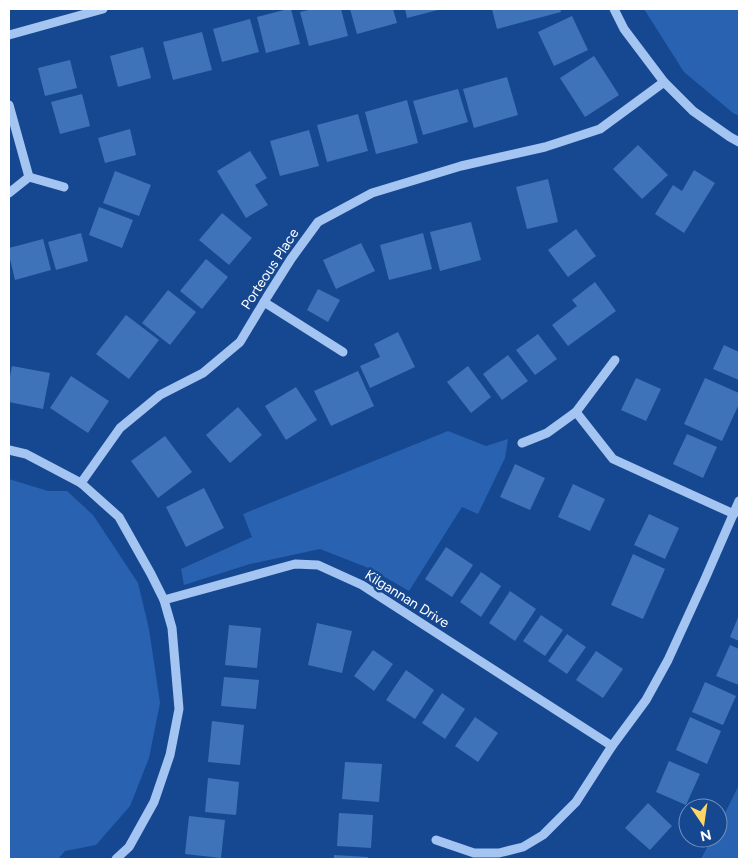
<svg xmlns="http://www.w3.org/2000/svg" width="748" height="868" font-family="Figtree,sans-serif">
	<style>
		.green { fill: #2862b0 }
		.building { fill: #3e72b9 }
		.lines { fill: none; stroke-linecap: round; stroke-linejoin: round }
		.minor { stroke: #a4c4f1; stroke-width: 9 }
		.labels { text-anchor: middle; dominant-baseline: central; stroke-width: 5; stroke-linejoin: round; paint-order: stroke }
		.street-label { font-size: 14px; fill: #fff; stroke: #164891 }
	</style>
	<rect width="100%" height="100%" fill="#164891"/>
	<g class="green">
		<path d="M644 9H739V116L733 113 684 72Z"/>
		<path d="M448 431 486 446 508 439 505 458 478 514 462 507 409 591 371 569 320 549 250 564 184 585 181 569 252 537 243 514Z"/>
		<path d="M9 479 48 491H67L93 515 111 542 138 583 149 629 160 703 149 758 130 806 96 845 65 851 58 859H9Z"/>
		<path d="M739 785V859H701L712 838H718V827Z"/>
	</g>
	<g class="building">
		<path d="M288 9H291L300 44 266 53 257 17Z"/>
		<path d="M313 9H341L348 36 309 46 300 12Z"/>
		<path d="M350 9H393L397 23 357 34Z"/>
		<path d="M405 9H442L407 18Z"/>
		<path d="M492 9H560L561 12 497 29Z"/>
		<path d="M572 16 588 50 554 66 538 32Z"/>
		<path d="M250 19 259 52 222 62 213 29Z"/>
		<path d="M202 32 212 70 173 80 163 42Z"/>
		<path d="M143 47 151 78 118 87 110 56Z"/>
		<path d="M594 56 619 95 585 117 560 78Z"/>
		<path d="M70 60 77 88 45 96 38 68Z"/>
		<path d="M507 77 518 115 474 128 463 89Z"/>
		<path d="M458 89 468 122 423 135 413 101Z"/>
		<path d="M82 94 90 126 60 134 51 102Z"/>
		<path d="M407 100 418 143 376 154 365 112Z"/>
		<path d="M358 114 368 151 327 162 317 125Z"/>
		<path d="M130 129 136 155 105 163 98 138Z"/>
		<path d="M309 130 319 166 280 176 270 141Z"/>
		<path d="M638 145 668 175 642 199 613 169Z"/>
		<path d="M250 151 267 178 255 185 268 205 246 218 217 171Z"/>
		<path d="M694 170 715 183 684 233 655 214 673 185 682 191Z"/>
		<path d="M115 171 151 185 139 216 103 203Z"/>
		<path d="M548 179 558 222 527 229 516 187Z"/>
		<path d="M99 207 133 220 122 248 89 235Z"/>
		<path d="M222 213 252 238 229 265 199 240Z"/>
		<path d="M471 222 481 260 440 271 430 232Z"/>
		<path d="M576 229 596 256 568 277 548 250Z"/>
		<path d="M81 233 88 261 56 270 48 242Z"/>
		<path d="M423 233 432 269 389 280 380 245Z"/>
		<path d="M43 239 51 270 15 280 9 255V248Z"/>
		<path d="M361 243 375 271 336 289 323 260Z"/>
		<path d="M206 259 228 277 202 309 180 291Z"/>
		<path d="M595 282 616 311 568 346 552 325 577 306 572 300Z"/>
		<path d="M318 289 340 300 328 322 307 310Z"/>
		<path d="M168 290 196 312 170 345 142 323Z"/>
		<path d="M126 315 159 340 129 379 96 354Z"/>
		<path d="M398 332 415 367 370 388 360 366 380 357 374 344Z"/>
		<path d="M538 334 557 359 535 375 516 350Z"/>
		<path d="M724 345 739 352V380L713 369Z"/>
		<path d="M508 355 528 381 502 400 483 374Z"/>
		<path d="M12 366 50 373 43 409 9 402V381Z"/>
		<path d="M468 366 491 397 471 413 447 382Z"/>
		<path d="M358 371 374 406 331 426 314 391Z"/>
		<path d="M71 376 109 401 88 433 50 408Z"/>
		<path d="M636 378 661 389 646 421 621 410Z"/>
		<path d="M705 378 739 393V404L722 441 684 424Z"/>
		<path d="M296 387 317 420 286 440 265 406Z"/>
		<path d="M238 407 262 435 230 463 206 435Z"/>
		<path d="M687 434 717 447 703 478 673 464Z"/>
		<path d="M165 436 192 472 158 498 131 461Z"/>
		<path d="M515 464 545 478 530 510 500 497Z"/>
		<path d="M573 484 605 499 590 531 558 517Z"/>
		<path d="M204 488 224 528 186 547 166 507Z"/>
		<path d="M649 514 679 528 665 559 634 545Z"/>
		<path d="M446 547 473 565 452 597 425 579Z"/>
		<path d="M633 554 665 569 643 619 611 605Z"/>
		<path d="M481 572 501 586 481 617 460 602Z"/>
		<path d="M510 591 536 609 515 641 489 623Z"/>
		<path d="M541 615 563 630 545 656 523 641Z"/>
		<path d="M739 615V641L730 637Z"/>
		<path d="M317 623 352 631 342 673 308 665Z"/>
		<path d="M229 625 261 628 257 668 225 665Z"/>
		<path d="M567 634 586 647 567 674 548 661Z"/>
		<path d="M730 645 739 649V685L716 676Z"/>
		<path d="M373 650 393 664 374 691 354 676Z"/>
		<path d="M596 651 623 669 603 698 576 680Z"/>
		<path d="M406 670 434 690 415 719 386 700Z"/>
		<path d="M224 677 259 680 256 709 221 706Z"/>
		<path d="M705 682 736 696 723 725 692 712Z"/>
		<path d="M442 693 465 709 445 739 422 723Z"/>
		<path d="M475 717 498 733 478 762 455 746Z"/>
		<path d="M690 717 721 731 707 764 676 750Z"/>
		<path d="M212 721 244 725 240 765 208 762Z"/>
		<path d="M669 761 700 774 686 805 656 792Z"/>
		<path d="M345 762 382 764 379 802 342 799Z"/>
		<path d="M208 778 239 782 236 815 205 812Z"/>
		<path d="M648 803 672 826 650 850 625 828Z"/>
		<path d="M339 813 373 815 371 848 337 846Z"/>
		<path d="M189 816 225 820 221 858 185 854Z"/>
		<path d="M334 855 368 857V859H334Z"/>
	</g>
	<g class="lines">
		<g class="minor">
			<path d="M614 9 624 29 664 82 693 111 730 137 739 142"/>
			<path d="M9 35 103 9"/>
			<path d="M9 105 29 177"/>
			<path d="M9 193 29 177 64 187"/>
			<path d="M264 302 343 352"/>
			<path d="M576 412 615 360"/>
			<path d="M522 443 547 433 576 412 613 459 734 514"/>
			<path d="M9 450 26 454 81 483 119 517 151 574 164 600 172 628 179 709 170 755 154 802 129 847 116 859"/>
			<path d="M81 483 120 428 160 395 203 373 240 342 267 297 291 259 318 222 372 193 461 166 545 147 600 129 664 82"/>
			<path d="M164 600 295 564 318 565 362 585 612 746 646 700 668 660 705 579 739 501"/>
			<path d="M436 840 474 853H499L523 847 543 835 576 802 612 746"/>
		</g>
	</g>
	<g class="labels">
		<g class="street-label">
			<text transform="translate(270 269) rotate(-57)">Porteous Place</text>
			<text transform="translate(407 599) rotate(32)">Kilgannan Drive</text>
		</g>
	</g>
	<rect width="748" height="868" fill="none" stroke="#ffffff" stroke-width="20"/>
	<g transform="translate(703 823) rotate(167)"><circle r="24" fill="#164891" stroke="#7391bd"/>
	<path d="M0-4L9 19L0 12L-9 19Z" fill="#ffd663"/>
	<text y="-8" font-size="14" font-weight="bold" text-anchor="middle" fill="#ffffff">N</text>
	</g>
</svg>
